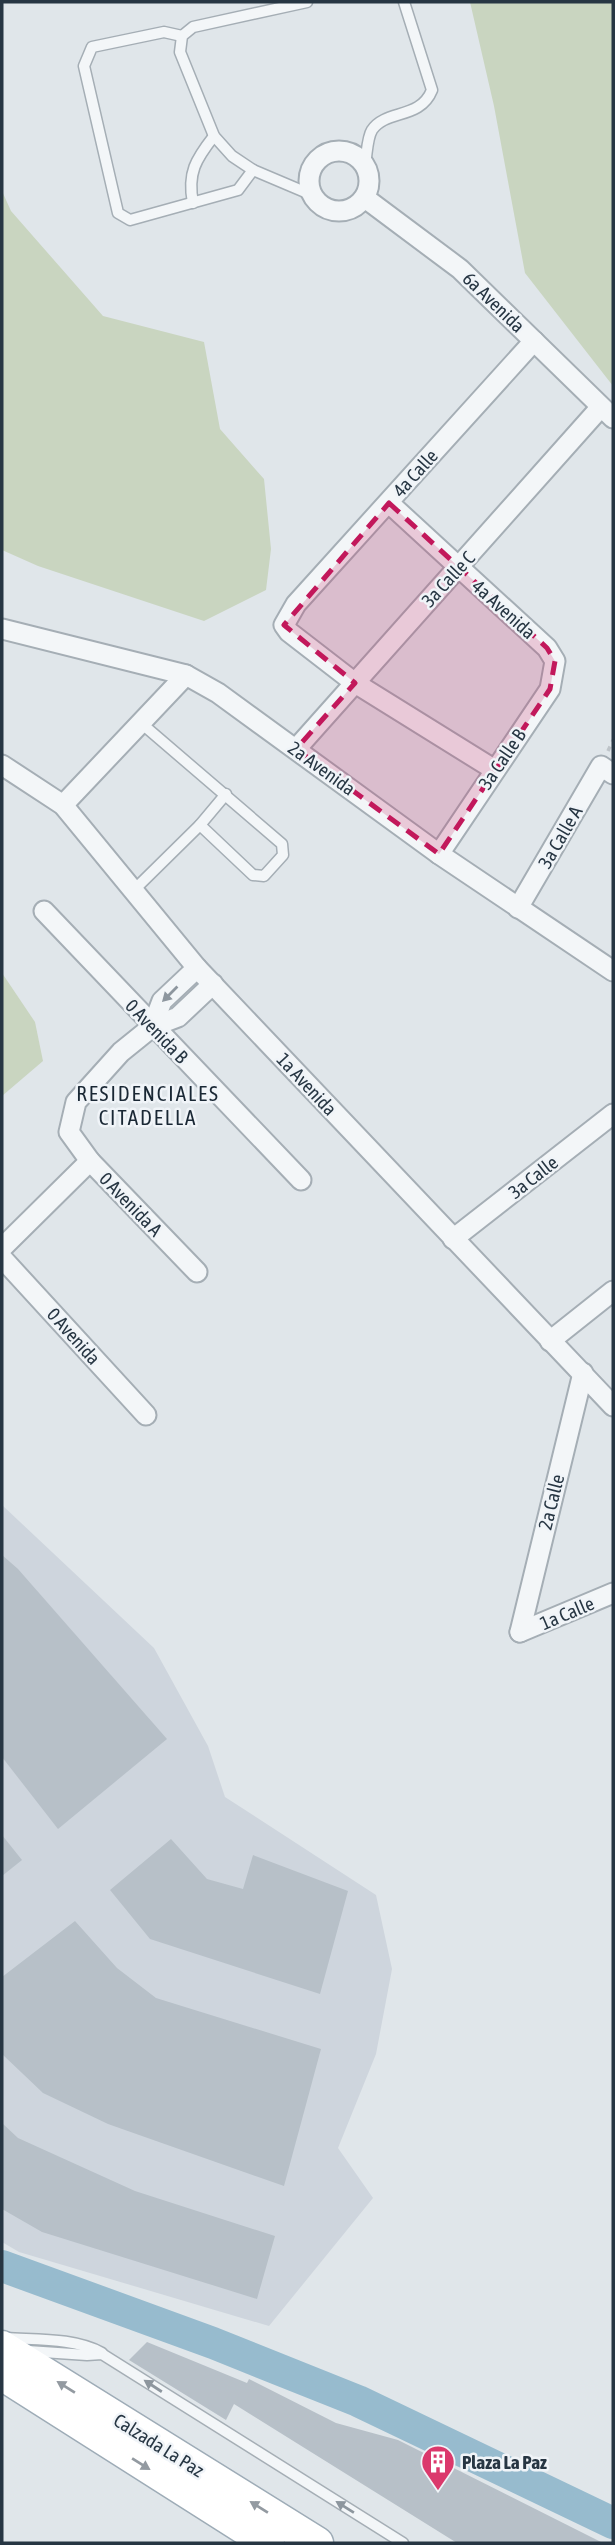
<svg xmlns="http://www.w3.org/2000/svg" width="615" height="2545" font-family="'Asap Condensed',sans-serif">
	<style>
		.built { fill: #ced5dd }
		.green { fill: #c9d5c0 }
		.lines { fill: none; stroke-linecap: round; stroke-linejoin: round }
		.river { stroke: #97bbce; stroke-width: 32 }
		.building { fill: #b7c0c8 }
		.service-casing { stroke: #a5aeb5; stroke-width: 13 }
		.minor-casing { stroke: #a5aeb5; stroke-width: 23 }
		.primary-casing { stroke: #9eacb7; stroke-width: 35 }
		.path { stroke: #bec4c9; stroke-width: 3.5; stroke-dasharray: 5 5; stroke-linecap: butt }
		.service { stroke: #f3f6f8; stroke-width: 10 }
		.minor { stroke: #f3f6f8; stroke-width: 19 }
		.primary { stroke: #fff; stroke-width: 32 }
		.oneway { fill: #8d969e }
		.oneway2 { fill: #939aa1 }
		.marked { fill: #c2185b; fill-opacity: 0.2; stroke: #c2185b; stroke-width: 5; stroke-dasharray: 14 9; stroke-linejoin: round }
		.labels { text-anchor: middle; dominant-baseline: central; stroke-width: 5; stroke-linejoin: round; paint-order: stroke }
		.street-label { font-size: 19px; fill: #273643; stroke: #f0f4f8 }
		.poi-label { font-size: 19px; font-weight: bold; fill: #273643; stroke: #f0f4f8; text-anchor: start }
		.neighbourhood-label { font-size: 21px; letter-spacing: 2px; fill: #192734; stroke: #f0f4f8 }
	</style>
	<rect width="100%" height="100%" fill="#e0e6ea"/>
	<path class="built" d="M2 1505 154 1648 208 1746 225 1797 376 1895 392 1969 376 2054 338 2148 373 2198 269 2326 19 2252 2 2242Z"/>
	<g class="green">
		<path d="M470 2H613V386L525 273 494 106Z"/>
		<path d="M2 191 11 211 103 316 204 342 220 429 264 479 271 549 266 590 204 621 38 566 2 550Z"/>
		<path d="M2 973 35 1022 43 1061 2 1096Z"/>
	</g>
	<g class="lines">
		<path class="river" d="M2 2266 213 2343 358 2401 613 2523"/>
	</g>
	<g class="building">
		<path d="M2 1555 18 1569 167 1739 58 1829 2 1757Z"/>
		<path d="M2 1835 22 1860 2 1876Z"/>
		<path d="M171 1839 207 1879 243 1889 253 1855 348 1891 320 1994 150 1939 110 1890Z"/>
		<path d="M75 1921 117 1968 156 1998 321 2049 284 2186 108 2124 43 2093 2 2054V1977Z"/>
		<path d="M2 2123 18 2138 135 2191 275 2236 257 2299 42 2232 2 2209Z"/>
		<path d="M147 2342 247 2383 249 2379 336 2423 398 2440 603 2543H457L234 2404 226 2420 129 2360Z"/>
	</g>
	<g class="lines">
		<g class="service-casing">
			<g id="service">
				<path d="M307 2 193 27 182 36 180 52 214 136 232 156 253 170 312 195"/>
				<path d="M182 36 164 32 92 47 84 66 118 213 130 220 238 190 253 170"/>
				<path d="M365 164C367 154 367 138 372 130 386 109 420 120 432 90L404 2"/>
				<path d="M193 203C187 173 196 159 214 136"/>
				<path d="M141 723 282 844 283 855 264 876 253 875 200 825"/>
				<path d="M133 891 200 825 226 794"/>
				<path d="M7 2338C38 2340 75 2338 102 2353"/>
				<path d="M28 2351 87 2355 102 2354 403 2543"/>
			</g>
		</g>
		<g class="minor-casing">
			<g id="minor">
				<circle cx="339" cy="181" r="30"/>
				<path d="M365 198 460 269 613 418"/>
				<path d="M389 503 547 648 555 661 550 689 439 854"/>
				<path d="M2 629 186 675 218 693 439 854 613 971"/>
				<path d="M296 749 600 408"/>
				<path d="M2 765 63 805 197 968 613 1406"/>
				<path d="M495 770 355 683 289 632 284 625 296 604 534 341"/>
				<path d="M63 805 186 675"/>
				<path d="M518 908 601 766 613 774"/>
				<path d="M44 911 301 1180"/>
				<path d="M197 968 162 1001 152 1027 121 1052 76 1102 69 1132 90 1161 197 1272"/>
				<path d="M152 1027 178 1017 213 984"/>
				<path d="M453 1239 613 1114"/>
				<path d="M2 1248 90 1161"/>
				<path d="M2 1258 146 1415"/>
				<path d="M550 1341 613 1291"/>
				<path d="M520 1632 583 1373"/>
				<path d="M520 1632 613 1593"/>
			</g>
		</g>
		<g class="primary-casing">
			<g id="primary">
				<path d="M2 2347 317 2543"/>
				<path d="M2 2374 268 2543"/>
			</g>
		</g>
		<path class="path" d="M608 751 613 740"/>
		<use href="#service" class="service"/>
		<use href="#minor" class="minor"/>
		<use href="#primary" class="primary"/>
	</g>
	<defs><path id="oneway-solid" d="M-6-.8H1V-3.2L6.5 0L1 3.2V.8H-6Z" transform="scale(1.75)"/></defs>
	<g class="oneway">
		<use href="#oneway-solid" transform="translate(170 994) rotate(135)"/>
		<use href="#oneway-solid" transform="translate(153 2386) rotate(-147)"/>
		<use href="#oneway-solid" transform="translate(345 2507) rotate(-148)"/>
	</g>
	<g class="oneway2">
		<use href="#oneway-solid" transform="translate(66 2387) rotate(-148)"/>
		<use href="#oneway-solid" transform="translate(141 2464) rotate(32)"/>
		<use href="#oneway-solid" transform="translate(259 2507) rotate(-148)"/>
	</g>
	<path class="marked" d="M389 503 547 648 555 661 550 689 439 854 296 749 355 683 284 625Z"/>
	<defs>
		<g id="building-pin" transform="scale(1.75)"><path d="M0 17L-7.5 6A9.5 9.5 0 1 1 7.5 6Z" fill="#db396c" stroke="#f0f4f8"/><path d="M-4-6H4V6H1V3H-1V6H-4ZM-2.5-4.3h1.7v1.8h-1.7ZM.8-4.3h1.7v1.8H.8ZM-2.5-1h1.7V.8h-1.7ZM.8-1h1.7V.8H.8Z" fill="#fff"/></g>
	</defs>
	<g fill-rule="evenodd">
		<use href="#building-pin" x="438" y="2462"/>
	</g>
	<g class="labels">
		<g class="street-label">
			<text transform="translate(494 302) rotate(44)">6a Avenida</text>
			<text transform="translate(415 473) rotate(-48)">4a Calle</text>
			<text transform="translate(448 579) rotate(-47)">3a Calle C</text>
			<text transform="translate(504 609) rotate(42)">4a Avenida</text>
			<text transform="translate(502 759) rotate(-56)">3a Calle B</text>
			<text transform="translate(322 768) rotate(36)">2a Avenida</text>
			<text transform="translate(560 837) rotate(-60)">3a Calle A</text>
			<text transform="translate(157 1031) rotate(46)">0 Avenida B</text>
			<text transform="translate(307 1084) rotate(47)">1a Avenida</text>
			<text transform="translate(533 1177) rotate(-38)">3a Calle</text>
			<text transform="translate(131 1204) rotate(46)">0 Avenida A</text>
			<text transform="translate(74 1336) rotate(48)">0 Avenida</text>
			<text transform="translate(551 1502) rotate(-76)">2a Calle</text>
			<text transform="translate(567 1613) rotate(-23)">1a Calle</text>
			<text transform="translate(159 2445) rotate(32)">Calzada La Paz</text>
		</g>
		<g class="poi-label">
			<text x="462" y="2462">Plaza La Paz</text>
		</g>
		<g class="neighbourhood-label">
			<text x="148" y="1093">RESIDENCIALES<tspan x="148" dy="24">CITADELLA</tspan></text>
		</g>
	</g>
	<rect width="615" height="2545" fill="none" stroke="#273643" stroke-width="7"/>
</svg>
